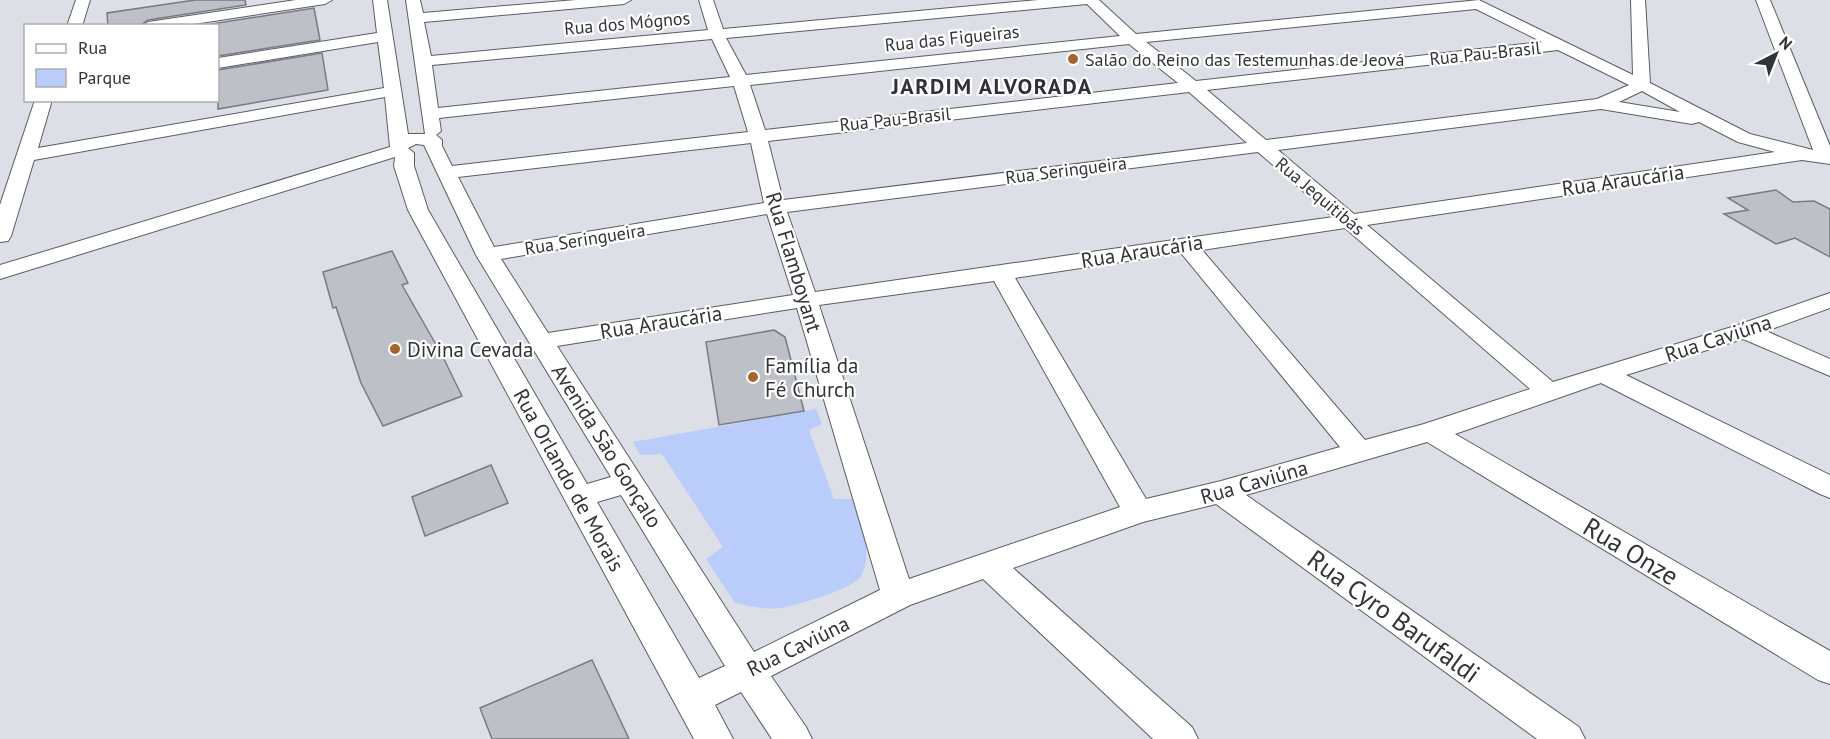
<svg xmlns="http://www.w3.org/2000/svg" width="1830" height="739" font-family="'PT Sans',sans-serif">
	<style>
		.green { fill: #b9ccfa }
		.building { fill: #bec0c7; stroke: #787b81; stroke-width: 1.5 }
		.lines { fill: none; stroke-linecap: round; stroke-linejoin: round }
		.minor-casing { stroke: #5b5d63; stroke-width: 2 }
		.minor { fill: #fff; fill-rule: evenodd }
		.poi-dot { fill: #a4642e; stroke: #fff; stroke-width: 2 }
		.labels { text-anchor: middle; dominant-baseline: central; stroke-width: 4.5; stroke-linejoin: round; paint-order: stroke }
		.far-street-label { font-size: 18px; fill: #323335; stroke: #fff }
		.far-poi-label { font-size: 18px; fill: #323335; stroke: #fff; text-anchor: start }
		.street-label { font-size: 21px; fill: #323335; stroke: #fff }
		.poi-label { font-size: 21px; fill: #323335; stroke: #fff; text-anchor: start }
		.far-district-label { font-size: 22px; font-weight: bold; letter-spacing: 1.5px; fill: #2f3137; stroke: #fff }
		.near-street-label { font-size: 26px; fill: #323335; stroke: #fff }
	</style>
	<rect width="100%" height="100%" fill="#dcdfe6"/>
	<path class="green" d="M816 409 822 424 809 430 834 499H854C860 521 874 553 861 576 854 589 797 605 781 608 765 610 750 606 735 603L706 559 723 547 662 454 640 455 633 442Z"/>
	<g class="building">
		<path d="M195 0H245L246 5 148 20 139 26H108L107 13Z"/>
		<path d="M314 8 320 40 218 56V26H199Z"/>
		<path d="M322 53 328 90 218 109V70Z"/>
		<path d="M1776 190 1793 202 1814 201 1830 209V257L1795 238 1776 244 1724 214 1748 210 1728 198Z"/>
		<path d="M392 251 408 283 402 285 442 355 462 396 383 426 361 383 336 307 333 308 323 272Z"/>
		<path d="M774 330 785 337 804 411 719 425 706 342Z"/>
		<path d="M491 465 508 503 425 536 412 497Z"/>
		<path d="M592 660 629 739H492L480 708Z"/>
	</g>
	<g class="lines">
		<g class="minor-casing">
			<g id="minor">
				<path d="M76 0H90L82 26H67Z"/>
				<path d="M296 0H332L325 4 181 26H141L148 22Z"/>
				<path d="M373 0H387L408 134H425L406 0H420L423 13 576 0H631L624 4 424 22 431 56 708 30 699 0H713L723 29 1038 0H1099L1136 34 1479 0 1633 75 1631 0H1645L1650 83 1750 134 1813 150 1756 0H1770L1830 146V164L1802 160 1367 225 1553 382 1735 326 1830 293V308L1766 331 1830 359V376L1743 339 1626 375 1830 475V498L1820 494 1601 383 1455 434 1830 651V684L1818 680 1427 442 1246 495 1579 727 1585 739H1537L1216 504 1143 522 1013 568 1192 727 1198 739H1153L983 579 910 605 771 676 806 727 812 739H772L741 692 715 705 733 739H694L408 210 394 166 395 157 0 279V265L390 147 385 97 34 160 11 236 8 241 0 242V205L35 100H52L38 148 384 88 378 42 218 68V58L377 33ZM1087 4 1120 36 746 75 726 38ZM1476 9 1542 42 1196 81 1146 42ZM712 39 730 77 438 108 432 65ZM1129 44 1178 83 765 130 750 85ZM1558 50 1629 85 1597 99 1266 140 1207 90ZM734 86 748 132 452 166 442 146V140L436 135 441 131 439 118ZM1642 91 1680 112 1619 102ZM1189 92 1247 143 783 200 768 141ZM1601 109 1692 124 1699 122 1738 142 1775 152 1354 214 1278 150ZM751 143 764 203 494 247 458 177ZM416 144 424 145 476 255 611 477 587 484 428 210 414 166V153L408 148ZM1258 152 1333 217 815 292 787 212ZM767 214 793 295 548 333 501 259ZM1345 228 1530 389 1424 424 1365 440 1202 250ZM1181 253 1340 447 1221 481 1146 499 1015 278ZM994 281 1120 507 909 579 819 305ZM797 308 880 590 754 652 557 346ZM621 495 725 666 699 678 597 502Z"/>
			</g>
		</g>
		<use href="#minor" class="minor"/>
	</g>
	<g class="poi-dot">
		<circle cx="1073" cy="59" r="6"/>
		<circle cx="395" cy="349" r="6"/>
		<circle cx="753" cy="377" r="6"/>
	</g>
	<g class="labels">
		<g class="far-street-label">
			<text transform="translate(627 23) rotate(-5)">Rua dos Mógnos</text>
			<text transform="translate(952 38) rotate(-6)">Rua das Figueiras</text>
			<text transform="translate(1485 53) rotate(-6)">Rua Pau-Brasil</text>
			<text transform="translate(895 119) rotate(-6)">Rua Pau-Brasil</text>
			<text transform="translate(1066 170) rotate(-7)">Rua Seringueira</text>
			<text transform="translate(1320 196) rotate(40)">Rua Jequitibás</text>
			<text transform="translate(585 239) rotate(-9)">Rua Seringueira</text>
		</g>
		<g class="far-poi-label">
			<text x="1085" y="59">Salão do Reino das Testemunhas de Jeová</text>
		</g>
		<g class="street-label">
			<text transform="translate(1623 180) rotate(-8)">Rua Araucária</text>
			<text transform="translate(1142 251) rotate(-9)">Rua Araucária</text>
			<text transform="translate(794 262) rotate(73)">Rua Flamboyant</text>
			<text transform="translate(661 322) rotate(-9)">Rua Araucária</text>
			<text transform="translate(1718 338) rotate(-18)">Rua Caviúna</text>
			<text transform="translate(607 446) rotate(58)">Avenida São Gonçalo</text>
			<text transform="translate(569 480) rotate(61)">Rua Orlando de Morais</text>
			<text transform="translate(1254 482) rotate(-16)">Rua Caviúna</text>
			<text transform="translate(798 646) rotate(-26)">Rua Caviúna</text>
		</g>
		<g class="poi-label">
			<text x="407" y="349">Divina Cevada</text>
			<text x="765" y="365">Família da<tspan x="765" dy="24">Fé Church</tspan></text>
		</g>
		<g class="far-district-label">
			<text x="992" y="86">JARDIM ALVORADA</text>
		</g>
		<g class="near-street-label">
			<text transform="translate(1631 551) rotate(31)">Rua Onze</text>
			<text transform="translate(1394 616) rotate(36)">Rua Cyro Barufaldi</text>
		</g>
	</g>
	<rect x="24" y="24" width="195" height="78" fill="#ffffff" stroke="#adadae" stroke-width="1.5"/>
	<rect x="36" y="44" width="30" height="9" fill="#ffffff" stroke="#adadae" stroke-width="1.5"/>
	<text x="78" y="54" font-size="18" fill="#323335">Rua</text>
	<rect x="36" y="69" width="30" height="18" fill="#b9ccfa" stroke="#adadae" stroke-width="1.5"/>
	<text x="78" y="84" font-size="18" fill="#323335">Parque</text>
	<g transform="translate(1776 54) rotate(42)" stroke="#ffffff" stroke-width="4.5" paint-order="stroke">
	<path d="M0-4.5L10 22L0 15L-10 22Z" fill="#323335"/>
	<text y="-9" font-size="16" font-weight="bold" text-anchor="middle" fill="#323335">N</text>
	</g>
</svg>
